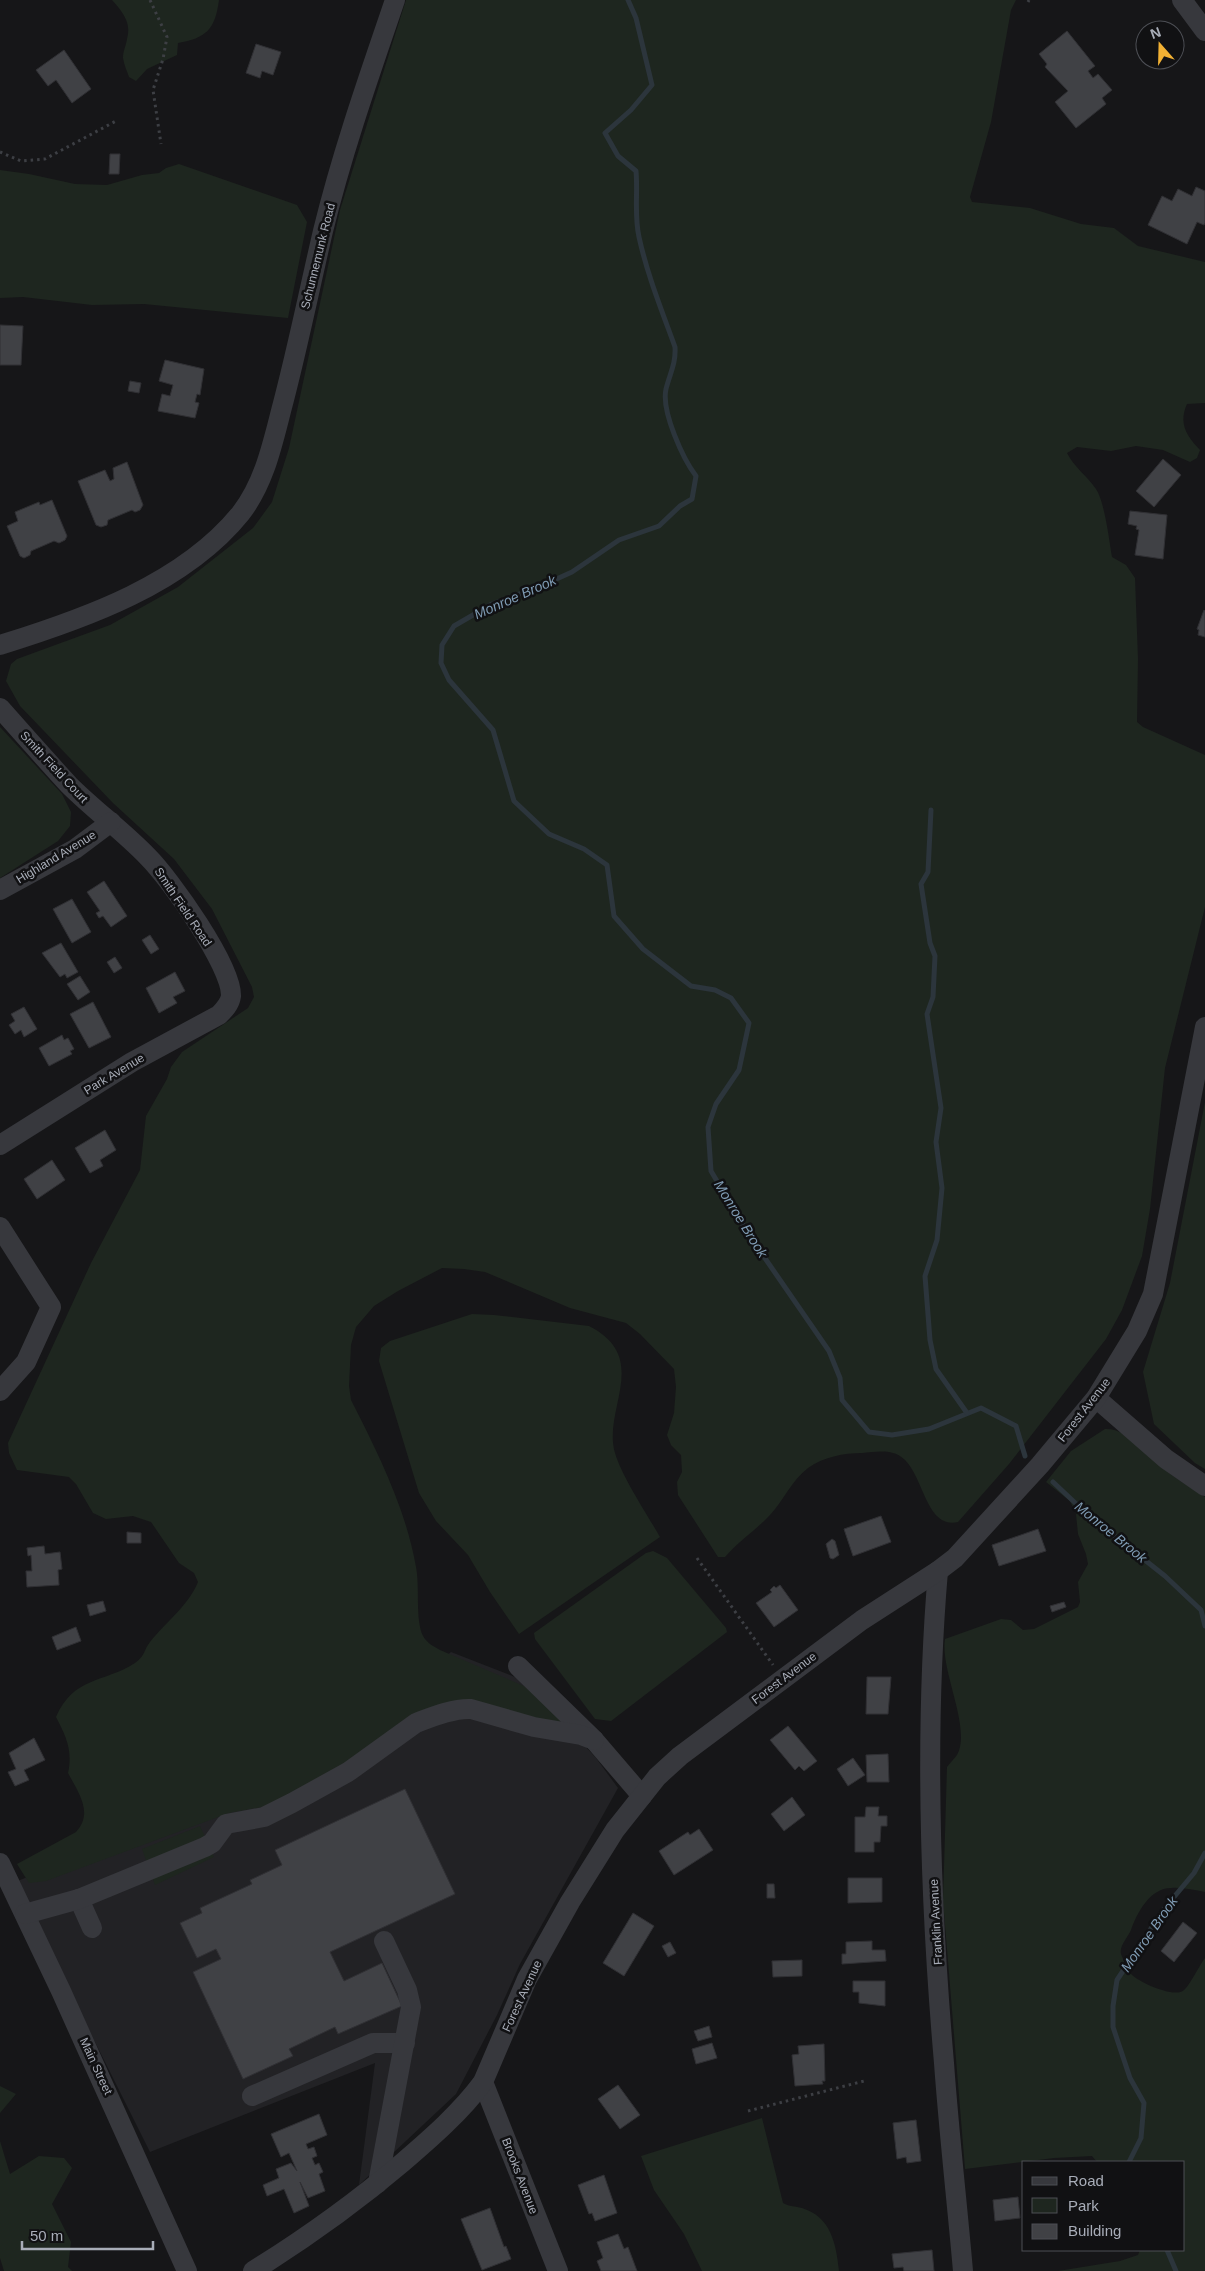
<svg xmlns="http://www.w3.org/2000/svg" width="1205" height="2271" font-family="Arial,sans-serif">
	<style>
		.built { fill: #222225 }
		.green { fill: #1e261f }
		.lines { fill: none; stroke-linecap: round; stroke-linejoin: round }
		.stream { stroke: #2c353c; stroke-width: 5 }
		.building { fill: #404145; stroke: #303034 }
		.path { stroke: #3d3f44; stroke-width: 3; stroke-dasharray: 2.5 4; stroke-linecap: butt }
		.minor { stroke: #37383d; stroke-width: 20 }
		.labels { text-anchor: middle; dominant-baseline: central; stroke-width: 5; stroke-linejoin: round; paint-order: stroke }
		.street-label { font-size: 12px; fill: #a8adb8; stroke: #111113 }
		.water-label { font-size: 14px; font-style: italic; fill: #7f9bb3; stroke: #111113 }
	</style>
	<rect width="100%" height="100%" fill="#161618"/>
	<path class="built" d="M451 1652 523 1680 531 1687 596 1758 618 1788 520 1964 497 2015 456 2094 359 2185 375 2063 150 2152 15 1882 310 1765Z"/>
	<g class="green">
		<path d="M112 0H219C215 30 206 38 178 43L177 55 147 69 136 81 129 77C127 71 124 65 123 58 123 51 126 46 127 39 132 23 122 11 112 0Z"/>
		<path d="M406 0H1016L1011 10 991 122 970 197 972 202 1030 208 1081 224 1114 228 1138 246 1205 262V403L1187 404C1178 424 1187 436 1200 450L1197 458 1190 462 1163 450 1136 446 1111 451 1077 447 1067 453C1074 467 1087 476 1096 489 1105 503 1109 540 1112 557L1126 565 1135 578 1138 659 1137 722 1143 727 1205 755V907L1165 1068 1150 1209 1142 1256 1122 1310 1106 1339 1009 1464 958 1522C921 1530 925 1461 893 1453 884 1450 872 1452 862 1453 844 1453 823 1457 808 1468 791 1481 784 1500 770 1515 756 1530 739 1541 725 1557H718L678 1495 677 1482 682 1472 681 1455 671 1445 667 1435 674 1413 676 1387 674 1369 640 1334 626 1323 570 1308 485 1272 464 1269 442 1268 398 1291 374 1306 356 1327 351 1345 349 1386 351 1400C378 1453 406 1509 416 1567 420 1587 415 1619 423 1636 427 1643 433 1646 440 1650L524 1686 566 1723 545 1721 480 1703 349 1764 273 1805 229 1813 46 1881 29 1883 17 1864 76 1832C94 1813 78 1792 68 1773 73 1751 66 1736 56 1717 74 1676 104 1683 135 1663 146 1655 143 1651 150 1642 166 1622 188 1606 198 1582L194 1573 179 1563 151 1522 133 1516 106 1519 93 1513 76 1484 69 1477 17 1470 9 1453 8 1443 91 1263 140 1170 146 1116 167 1079 171 1067 182 1052 248 1008 254 997 252 987 212 909 174 859 113 803 20 706 6 681 11 664 17 659 110 625 178 587 253 528 272 502 289 448 340 210Z"/>
		<path d="M179 164 297 205 307 222 288 318 144 304 92 305 23 297 0 298V170L29 174 75 184 107 185 142 175 159 173 166 168Z"/>
		<path d="M0 727 62 794 71 812 70 826 58 841 0 878Z"/>
		<path d="M1205 1102V1469L1195 1463 1154 1424 1143 1372 1170 1283Z"/>
		<path d="M472 1314 494 1315 589 1326C652 1358 602 1410 615 1453 622 1477 647 1514 660 1537L519 1634 490 1592 468 1555 436 1521 419 1493 379 1361 381 1348 390 1341Z"/>
		<path d="M1105 1429C1130 1428 1151 1459 1169 1473 1180 1481 1193 1489 1205 1497V1892C1194 1890 1182 1887 1171 1888 1150 1888 1137 1913 1131 1930 1128 1937 1119 1946 1121 1954 1123 1959 1128 1971 1132 1975 1139 1982 1175 1999 1184 1990 1190 1985 1199 1966 1205 1958V2271H1058L1120 2261 1138 2255 1140 2250H1184V2162H1097L1092 2156 1054 2158 965 2169 943 1900 947 1767C950 1763 954 1759 957 1755 972 1728 940 1671 945 1639L1001 1619 1011 1620 1023 1630 1034 1629 1078 1607 1080 1602 1078 1582 1088 1564 1086 1554 1078 1534 1076 1514 1070 1501 1046 1482 1071 1451Z"/>
		<path d="M653 1551 667 1558 726 1628 727 1632 611 1721 595 1719 535 1639 534 1633 646 1553Z"/>
		<path d="M200 1826 214 1857 155 1885 142 1849Z"/>
		<path d="M0 2086 16 2094 0 2113Z"/>
		<path d="M762 2118 783 2203C790 2207 795 2206 802 2208 831 2217 836 2243 839 2271H702L684 2234 654 2190 641 2156Z"/>
		<path d="M0 2141 10 2174 39 2156 64 2158 72 2168 52 2204 71 2242 68 2267 72 2271H4L0 2258Z"/>
	</g>
	<g class="lines">
		<g class="stream">
			<path d="M628 0 636 18 652 85 631 110 605 133 618 156 636 171C638 193 634 215 639 237 647 274 662 311 675 347 676 364 670 373 666 389 661 411 683 459 696 476L692 499 680 506 659 526 619 540 572 572 541 586 492 604 454 626 442 645 441 663 449 680 493 730 514 801 549 834 584 849 607 865 614 916 643 949 691 986 715 990 731 998 749 1023 739 1070 716 1104 708 1127 711 1171 749 1235 829 1351 840 1378 842 1400 869 1432 892 1435 929 1429 981 1408 1016 1426 1025 1456"/>
			<path d="M931 810 928 872 921 884 930 943 935 956 933 997 927 1014 941 1108 936 1142 942 1188 937 1240 925 1276 930 1340 936 1369 967 1413"/>
			<path d="M1053 1482 1088 1515 1165 1576 1201 1610 1205 1626"/>
			<path d="M1129 2162 1141 2138 1144 2103 1130 2078 1113 2027V2006L1117 1980 1164 1909 1194 1873 1205 1853"/>
			<path d="M1167 2250 1176 2271"/>
		</g>
	</g>
	<g class="building">
		<path d="M1067 31 1095 66 1088 71 1093 78 1098 74 1112 90 1102 98 1106 104 1076 128 1055 102 1068 91 1045 67 1047 64 1039 54Z"/>
		<path d="M256 44 281 52 273 75 262 71 260 78 246 73Z"/>
		<path d="M64 50 91 89 72 103 56 80 48 86 36 70Z"/>
		<path d="M110 154H120L119 174H109Z"/>
		<path d="M1196 187 1205 191V223L1204 225 1197 222 1187 244 1148 225 1162 196 1172 201 1178 189 1192 196Z"/>
		<path d="M0 325 23 326 21 365H0Z"/>
		<path d="M165 360 204 369 200 395 197 394 195 402 199 403 195 418 158 411 162 394 170 396 173 385 159 381Z"/>
		<path d="M130 381 141 383 139 393 128 391Z"/>
		<path d="M1163 459 1181 475 1154 507 1136 491Z"/>
		<path d="M127 462 143 505 140 510 135 512 132 510 108 520 107 525 101 527 96 525 78 481 105 470 110 481 114 479 113 468Z"/>
		<path d="M52 500 67 536 65 540 59 543 54 541 31 551 30 555 24 558 20 556 7 526 18 521 15 512 39 502 40 505Z"/>
		<path d="M1130 511 1167 515 1163 559 1135 555 1139 530 1136 529 1137 526 1128 524Z"/>
		<path d="M1204 610 1205 611V637L1198 635 1199 630 1197 629Z"/>
		<path d="M104 881 127 916 111 927 103 916 99 918 96 913 100 911 87 892Z"/>
		<path d="M72 899 91 932 72 943 53 909Z"/>
		<path d="M150 935 159 949 151 954 142 940Z"/>
		<path d="M61 943 78 972 67 978 65 974 60 977 42 953Z"/>
		<path d="M115 957 122 968 114 973 107 962Z"/>
		<path d="M175 972 185 991 173 997 177 1003 159 1013 146 988Z"/>
		<path d="M80 976 90 992 78 1000 67 984Z"/>
		<path d="M93 1002 111 1037 89 1048 70 1014Z"/>
		<path d="M24 1007 37 1029 24 1037 21 1030 15 1034 9 1025 15 1021 11 1014Z"/>
		<path d="M62 1035 64 1040 68 1038 74 1049 70 1051 72 1054 49 1066 39 1048Z"/>
		<path d="M105 1130 116 1150 100 1160 103 1166 90 1173 75 1148Z"/>
		<path d="M52 1160 65 1180 37 1199 24 1179Z"/>
		<path d="M881 1516 891 1542 853 1556 844 1529Z"/>
		<path d="M1038 1529 1046 1551 999 1566 992 1545Z"/>
		<path d="M127 1532 141 1533V1543H127Z"/>
		<path d="M832 1539 835 1541 839 1555 833 1559 830 1558 826 1544Z"/>
		<path d="M44 1546 45 1554 60 1552 62 1569 58 1570 59 1585 27 1587 26 1571H32L31 1555 28 1556 27 1548Z"/>
		<path d="M780 1585 798 1610 774 1627 756 1603 772 1592 770 1590 774 1586 776 1588Z"/>
		<path d="M103 1601 106 1611 90 1616 87 1605Z"/>
		<path d="M1064 1602 1066 1607 1052 1612 1050 1606Z"/>
		<path d="M76 1627 81 1641 57 1650 52 1637Z"/>
		<path d="M867 1677H891L888 1714H866Z"/>
		<path d="M788 1726 817 1761 804 1771 799 1766 795 1770 770 1740Z"/>
		<path d="M34 1738 45 1760 24 1770 29 1780 15 1786 8 1772 16 1769 9 1753Z"/>
		<path d="M888 1754 889 1782H867L866 1755Z"/>
		<path d="M853 1758 865 1775 848 1786 837 1769Z"/>
		<path d="M405 1789 455 1894 330 1952 344 1981 382 1963 402 2006 338 2034 335 2027 289 2049 293 2056 243 2079 193 1972 221 1959 216 1949 197 1958 180 1923 202 1913 200 1908 252 1884 250 1880 282 1865 275 1850Z"/>
		<path d="M792 1797 805 1815 784 1831 771 1814Z"/>
		<path d="M866 1807H879L878 1816H887V1826H881L880 1842H874V1852H855V1817H865Z"/>
		<path d="M699 1829 713 1850 674 1875 659 1851 688 1832 690 1835Z"/>
		<path d="M848 1878H882V1902L848 1903Z"/>
		<path d="M767 1884H774L775 1898H767Z"/>
		<path d="M633 1913 654 1926 624 1976 603 1963Z"/>
		<path d="M1183 1922 1197 1933 1174 1962 1161 1951Z"/>
		<path d="M872 1941V1950H885L886 1961 842 1964V1954H846V1942Z"/>
		<path d="M670 1942 676 1953 668 1957 662 1946Z"/>
		<path d="M802 1960V1976L773 1977 772 1961Z"/>
		<path d="M853 1981H885V2006L859 2003V1992H853Z"/>
		<path d="M709 2026 712 2037 698 2041 694 2031Z"/>
		<path d="M712 2043 717 2058 696 2064 692 2049Z"/>
		<path d="M824 2044 825 2081H822L823 2084 795 2086 792 2055 799 2054 798 2046Z"/>
		<path d="M618 2085 640 2115 620 2129 598 2099Z"/>
		<path d="M319 2114 327 2135 306 2144 308 2149 314 2147 317 2156 312 2158 315 2165 319 2163 323 2172 319 2174 325 2191 308 2198 300 2182 309 2206 294 2213 284 2189 267 2196 263 2185 279 2178 276 2169 291 2163 297 2171 289 2153 281 2157 271 2134Z"/>
		<path d="M916 2120 921 2161 907 2163 906 2157 897 2159 893 2123Z"/>
		<path d="M604 2175 617 2213 595 2221 592 2213 589 2214 578 2185Z"/>
		<path d="M1018 2197 1020 2218 995 2221 993 2200Z"/>
		<path d="M490 2208 504 2247 506 2246 511 2259 482 2270 461 2219Z"/>
		<path d="M618 2234 624 2249 628 2247 637 2271H601L597 2261 603 2258 597 2242Z"/>
		<path d="M932 2250 934 2271H904L903 2267 894 2268 892 2254Z"/>
	</g>
	<g class="lines">
		<g class="path">
			<path d="M150 0 167 37 163 59 153 90 161 144"/>
			<path d="M1028 2 1029 0"/>
			<path d="M0 152 21 161 45 159 116 121"/>
			<path d="M697 1558 773 1665"/>
			<path d="M748 2111 864 2081"/>
		</g>
		<g class="minor">
			<path d="M1182 0 1205 31"/>
			<path d="M0 645C84 619 184 584 241 513 264 483 272 446 281 411 297 351 309 291 323 231 342 153 369 76 395 0"/>
			<path d="M0 708C23 734 46 760 69 785 94 810 123 831 148 857 170 879 232 966 231 996 230 1004 224 1010 219 1015L132 1062 0 1145"/>
			<path d="M0 890 75 849 111 822"/>
			<path d="M0 1227 51 1307 26 1362 0 1391"/>
			<path d="M1096 1398 1166 1459 1205 1486"/>
			<path d="M938 1571C924 1734 930 1901 944 2063 949 2133 957 2202 963 2271"/>
			<path d="M518 1666 594 1740 642 1796"/>
			<path d="M0 1863 61 1991 187 2271"/>
			<path d="M79 1899 92 1928"/>
			<path d="M25 1914 79 1899 205 1847 212 1843 226 1824 264 1817 292 1803 348 1772 416 1723C432 1717 454 1708 471 1709L534 1727 581 1735 594 1740"/>
			<path d="M483 2082 558 2271"/>
			<path d="M252 2096 373 2043H405"/>
			<path d="M378 2183 411 2007 407 1990 384 1941"/>
			<path d="M253 2271C306 2238 355 2203 402 2163 431 2138 461 2112 483 2082L527 1979 570 1902 615 1830 657 1777 680 1756 862 1620 938 1571 955 1558 1040 1465 1096 1398 1137 1331 1153 1294 1205 1027"/>
		</g>
	</g>
	<g class="labels">
		<g class="street-label">
			<text transform="translate(318 256) rotate(-76)">Schunnemunk Road</text>
			<text transform="translate(54 767) rotate(47)">Smith Field Court</text>
			<text transform="translate(56 857) rotate(-31)">Highland Avenue</text>
			<text transform="translate(183 907) rotate(56)">Smith Field Road</text>
			<text transform="translate(114 1074) rotate(-31)">Park Avenue</text>
			<text transform="translate(1084 1410) rotate(-52)">Forest Avenue</text>
			<text transform="translate(784 1678) rotate(-37)">Forest Avenue</text>
			<text transform="translate(936 1922) rotate(-93)">Franklin Avenue</text>
			<text transform="translate(522 1996) rotate(-65)">Forest Avenue</text>
			<text transform="translate(96 2066) rotate(65)">Main Street</text>
			<text transform="translate(520 2176) rotate(69)">Brooks Avenue</text>
		</g>
		<g class="water-label">
			<text transform="translate(515 597) rotate(-24)">Monroe Brook</text>
			<text transform="translate(741 1219) rotate(58)">Monroe Brook</text>
			<text transform="translate(1111 1532) rotate(39)">Monroe Brook</text>
			<text transform="translate(1149 1934) rotate(-55)">Monroe Brook</text>
		</g>
	</g>
	<rect x="1022" y="2161" width="162" height="90" fill="#111113" stroke="#4d4f55"/>
	<rect x="1032" y="2177" width="25" height="8" fill="#37383d" stroke="#4d4f55"/>
	<text x="1068" y="2186" font-size="15" fill="#a8adb8">Road</text>
	<rect x="1032" y="2198" width="25" height="15" fill="#1e261f" stroke="#4d4f55"/>
	<text x="1068" y="2211" font-size="15" fill="#a8adb8">Park</text>
	<rect x="1032" y="2224" width="25" height="15" fill="#404145" stroke="#4d4f55"/>
	<text x="1068" y="2236" font-size="15" fill="#a8adb8">Building</text>
	<g transform="translate(1160 45) rotate(340)"><circle r="24" fill="#111113" stroke="#4d4f55"/>
	<path d="M0-4L9 19L0 12L-9 19Z" fill="#f2b134"/>
	<text y="-8" font-size="14" font-weight="bold" text-anchor="middle" fill="#a8adb8">N</text>
	</g>
	<path d="M22 2241v8h131v-8" fill="none" stroke="#a8adb8" stroke-width="2.5"/>
	<text x="30" y="2241" font-size="15" fill="#a8adb8" stroke="#111113" stroke-width="4" paint-order="stroke">50 m</text>
</svg>
